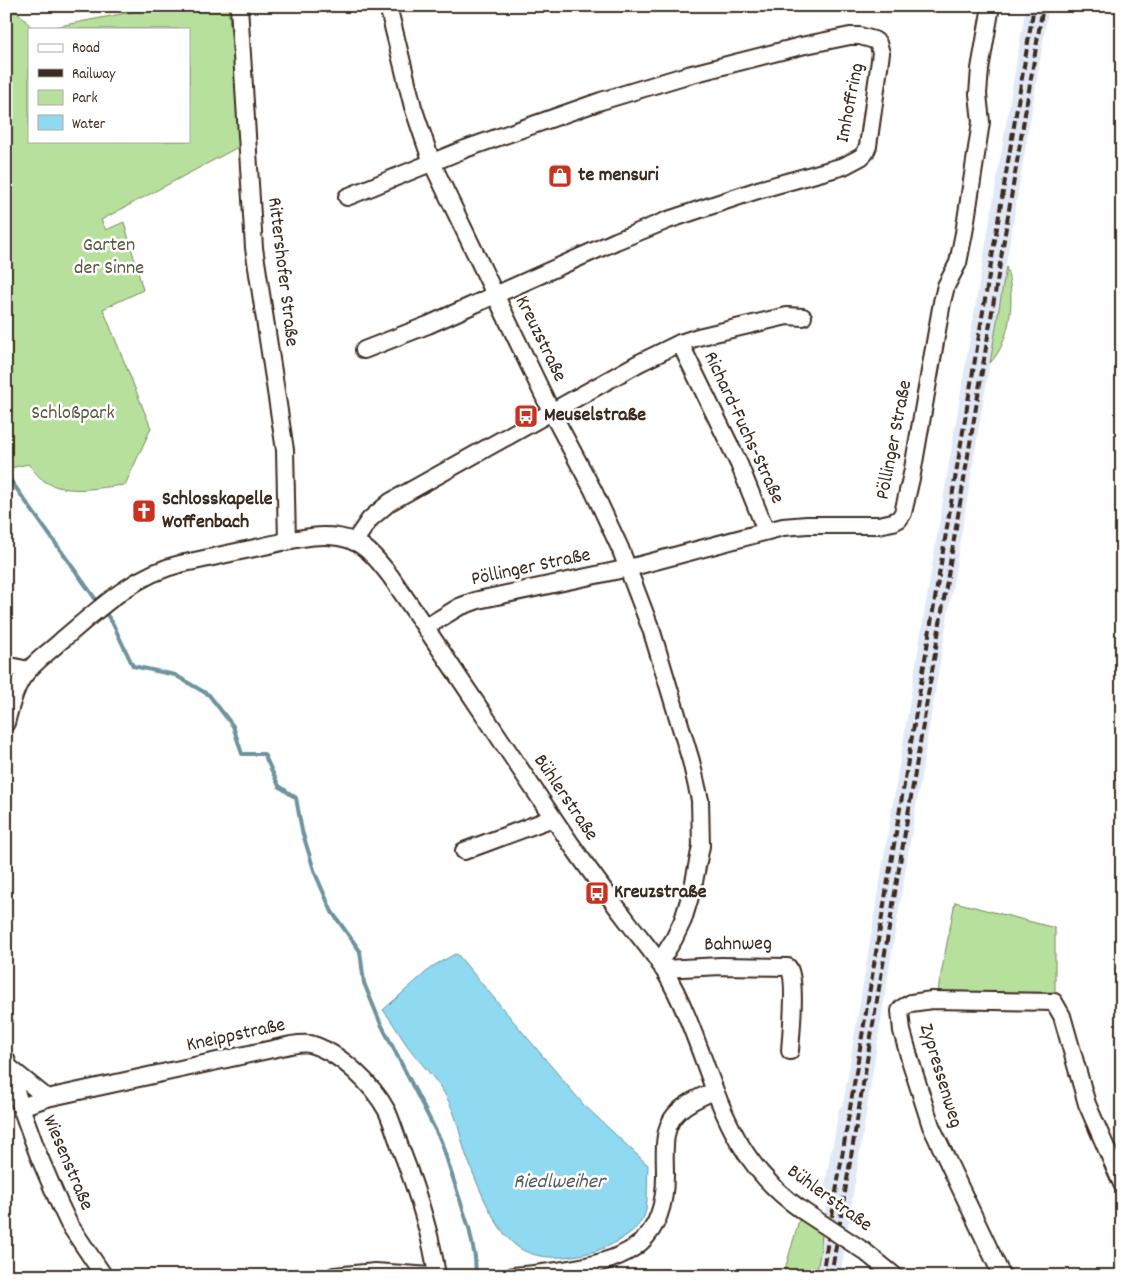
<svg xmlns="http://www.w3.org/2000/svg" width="1128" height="1282" font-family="Dekko,sans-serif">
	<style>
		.built { fill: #e2e9f6 }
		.green { fill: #b7e09d; stroke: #79855e }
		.water { fill: #8fd9f1; stroke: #6d939d }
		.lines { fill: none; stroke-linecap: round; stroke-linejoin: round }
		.stream { stroke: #6d939d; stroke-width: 4 }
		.minor-casing { stroke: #3b2a1e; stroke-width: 20 }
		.minor { stroke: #fff; stroke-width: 16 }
		.rail { stroke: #3b2a1e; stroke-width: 4; stroke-dasharray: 8 4; stroke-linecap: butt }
		.minor-bridge-casing { stroke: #3b2a1e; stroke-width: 20; stroke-linecap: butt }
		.minor-bridge { stroke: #fff; stroke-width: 16 }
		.labels { text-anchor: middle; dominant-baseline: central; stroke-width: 5; stroke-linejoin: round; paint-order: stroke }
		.street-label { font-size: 20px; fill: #3b2a1e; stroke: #fff }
		.poi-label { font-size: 20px; font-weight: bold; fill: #3b2a1e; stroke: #fff; text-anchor: start }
		.park-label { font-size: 20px; fill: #5a583e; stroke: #fff }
		.water-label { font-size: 21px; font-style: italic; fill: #545f5d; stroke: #fff }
	</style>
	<rect width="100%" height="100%" fill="#fff"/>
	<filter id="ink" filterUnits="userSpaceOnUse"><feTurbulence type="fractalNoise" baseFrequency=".02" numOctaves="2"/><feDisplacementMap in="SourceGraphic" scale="10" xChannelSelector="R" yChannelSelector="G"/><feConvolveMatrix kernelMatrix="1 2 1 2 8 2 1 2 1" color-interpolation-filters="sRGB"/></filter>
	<g filter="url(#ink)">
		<path class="built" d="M1026 6H1049L891 957 840 1276H816L821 1247V1233L829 1193 824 1190 831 1150 833 1145 839 1108 843 1105 963 379Z"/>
		<g class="green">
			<path d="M6 6H12L33 29H29V141H189V29H44L162 6H228L242 145 101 220 106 230 124 222 143 290 103 309 151 428 125 485C98 487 69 496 44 481 38 477 33 469 28 464L6 469Z"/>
			<path d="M1006 267C1016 294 1011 342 990 363Z"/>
			<path d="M955 902 1055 928V992L937 995Z"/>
			<path d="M800 1217 822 1230 821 1247 816 1276H783Z"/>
		</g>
		<path class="water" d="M455 954 458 955 468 967 583 1104 648 1165C647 1179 648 1196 646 1210 643 1229 615 1244 599 1250 573 1258 537 1263 515 1245 493 1227 475 1179 465 1152 460 1135 457 1118 449 1102 438 1079 418 1062 404 1041 397 1030 391 1020 383 1010L433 966Z"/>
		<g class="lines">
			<g class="stream">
				<path d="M6 474 99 604"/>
				<path d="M104 611 112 622 133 666 175 675 209 695 233 726 242 754H264L279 786 296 798 302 831 315 873 332 912 360 951 364 983 380 1022 441 1141 469 1228 475 1257 476 1276"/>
			</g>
			<g class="minor-casing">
				<g id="minor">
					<path d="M239 6 254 248 285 450 287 542"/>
					<path d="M388 6 413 107 432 163 551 411 593 490 620 548 652 632 691 761 700 800 701 846 693 887 683 920 674 939 659 963"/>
					<path d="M347 197 465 149 601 101 684 76 801 46 850 36H860L874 40 878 43 881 53 868 146 865 153 861 157 844 166 758 190 668 220 616 241 428 325 364 350"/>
					<path d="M680 343 739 464 766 531"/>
					<path d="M354 542 370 519 390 502 639 363 680 343 698 337 787 316 803 317"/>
					<path d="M426 627 459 607 478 600 629 568 783 527 807 525H878L893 522 899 519 903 513 912 474 942 302 946 286 958 263 964 233 981 122 978 94 980 69 991 6"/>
					<path d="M6 665 28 670"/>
					<path d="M6 723C10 709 13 693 21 680 31 664 48 653 62 640 98 610 133 575 180 564 205 559 230 553 255 548 285 542 322 529 353 541 369 548 381 564 391 577 453 667 512 758 573 847 592 874 612 901 632 927 643 941 655 955 664 970 715 1056 712 1149 803 1211"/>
					<path d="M464 851 553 818"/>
					<path d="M663 969 721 966 788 967C797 977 791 1035 790 1051"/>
					<path d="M6 1059 21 1107 38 1154 59 1203 69 1224 104 1276"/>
					<path d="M10 1068 47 1098"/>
					<path d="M21 1107 47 1098 291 1045C297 1044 304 1043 310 1044 340 1052 373 1085 387 1111 392 1122 396 1135 400 1147 416 1188 431 1232 437 1276"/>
					<path d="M864 1251 895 1276"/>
					<path d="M334 1276 375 1272 431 1276"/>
					<path d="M513 1276C532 1275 551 1272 570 1269 630 1259 666 1241 665 1173 665 1154 662 1130 675 1115 685 1103 701 1097 714 1091"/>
					<path d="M1002 1276 931 1126 911 1063 902 1031 900 1011 902 1008 911 1003 932 1000 1054 1002 1062 1016 1087 1104 1122 1184"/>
				</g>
			</g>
			<use href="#minor" class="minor"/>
			<g class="rail">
				<path d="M822 1276 1034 6"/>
				<path d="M831 1276 1043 6"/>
			</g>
			<g class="minor-bridge-casing">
				<path id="minor-bridge" d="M803 1211 864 1251"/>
			</g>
			<use href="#minor-bridge" class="minor-bridge"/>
		</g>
	</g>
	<defs>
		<g id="shop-square" transform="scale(1.25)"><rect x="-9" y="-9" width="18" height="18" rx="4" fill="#c8321e" stroke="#fff"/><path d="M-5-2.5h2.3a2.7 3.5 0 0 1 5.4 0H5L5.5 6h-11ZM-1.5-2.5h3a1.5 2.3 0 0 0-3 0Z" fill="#fff"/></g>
		<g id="bus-square" transform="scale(1.25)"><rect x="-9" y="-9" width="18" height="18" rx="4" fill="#c8321e" stroke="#fff"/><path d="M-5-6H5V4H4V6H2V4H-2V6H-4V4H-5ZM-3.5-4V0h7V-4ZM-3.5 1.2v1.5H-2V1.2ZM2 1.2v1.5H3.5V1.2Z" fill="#fff"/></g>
		<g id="church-square" transform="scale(1.25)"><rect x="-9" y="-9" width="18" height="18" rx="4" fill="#c8321e" stroke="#fff"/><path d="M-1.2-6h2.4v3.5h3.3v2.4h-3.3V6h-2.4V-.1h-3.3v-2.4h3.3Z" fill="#fff"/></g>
	</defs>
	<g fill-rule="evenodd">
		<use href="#shop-square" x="560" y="176"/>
		<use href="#bus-square" x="526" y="416"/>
		<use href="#church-square" x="144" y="511"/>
		<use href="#bus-square" x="597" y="893"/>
	</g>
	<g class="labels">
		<g class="street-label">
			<text transform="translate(851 103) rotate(-79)">Imhoffring</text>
			<text transform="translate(282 272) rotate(83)">Rittershofer Straße</text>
			<text transform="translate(540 339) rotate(64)">Kreuzstraße</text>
			<text transform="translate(743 428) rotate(65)">Richard-Fuchs-Straße</text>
			<text transform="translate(895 440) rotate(-79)">Pöllinger Straße</text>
			<text transform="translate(531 568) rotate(-12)">Pöllinger Straße</text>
			<text transform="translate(565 798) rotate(56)">Bühlerstraße</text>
			<text transform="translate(738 945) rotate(-1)">Bahnweg</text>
			<text transform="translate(236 1036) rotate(-12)">Kneippstraße</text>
			<text transform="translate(940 1076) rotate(73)">Zypressenweg</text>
			<text transform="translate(67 1163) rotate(67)">Wiesenstraße</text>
			<text transform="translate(829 1199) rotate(36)">Bühlerstraße</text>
		</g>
		<g class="poi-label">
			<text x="578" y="176">te mensuri</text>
			<text x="544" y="416">Meuselstraße</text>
			<text x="162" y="500">Schlosskapelle<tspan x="162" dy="23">Woffenbach</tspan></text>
			<text x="614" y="893">Kreuzstraße</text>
		</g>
		<g class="park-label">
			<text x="109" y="246">Garten<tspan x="109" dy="23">der Sinne</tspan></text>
			<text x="73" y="414">Schloßpark</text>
		</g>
		<g class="water-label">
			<text x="559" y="1183">Riedlweiher</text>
		</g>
	</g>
	<rect width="1128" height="1282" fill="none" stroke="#fff" stroke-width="25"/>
	<rect x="12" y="12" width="1103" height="1257" fill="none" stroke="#3b2a1e" stroke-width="2" filter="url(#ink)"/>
	<rect x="28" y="28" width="162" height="115" fill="#ffffff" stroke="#b1aaa5"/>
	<rect x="38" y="44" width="25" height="8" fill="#ffffff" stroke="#b1aaa5"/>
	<text x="72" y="52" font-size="15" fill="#3b2a1e">Road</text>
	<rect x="38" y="69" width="25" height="8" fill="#3b2a1e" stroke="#b1aaa5"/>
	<text x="72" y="78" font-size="15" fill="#3b2a1e">Railway</text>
	<rect x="38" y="90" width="25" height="15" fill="#b7e09d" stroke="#b1aaa5"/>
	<text x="72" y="102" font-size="15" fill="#3b2a1e">Park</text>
	<rect x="38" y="115" width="25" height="15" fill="#8fd9f1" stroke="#b1aaa5"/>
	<text x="72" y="128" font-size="15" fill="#3b2a1e">Water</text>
</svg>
